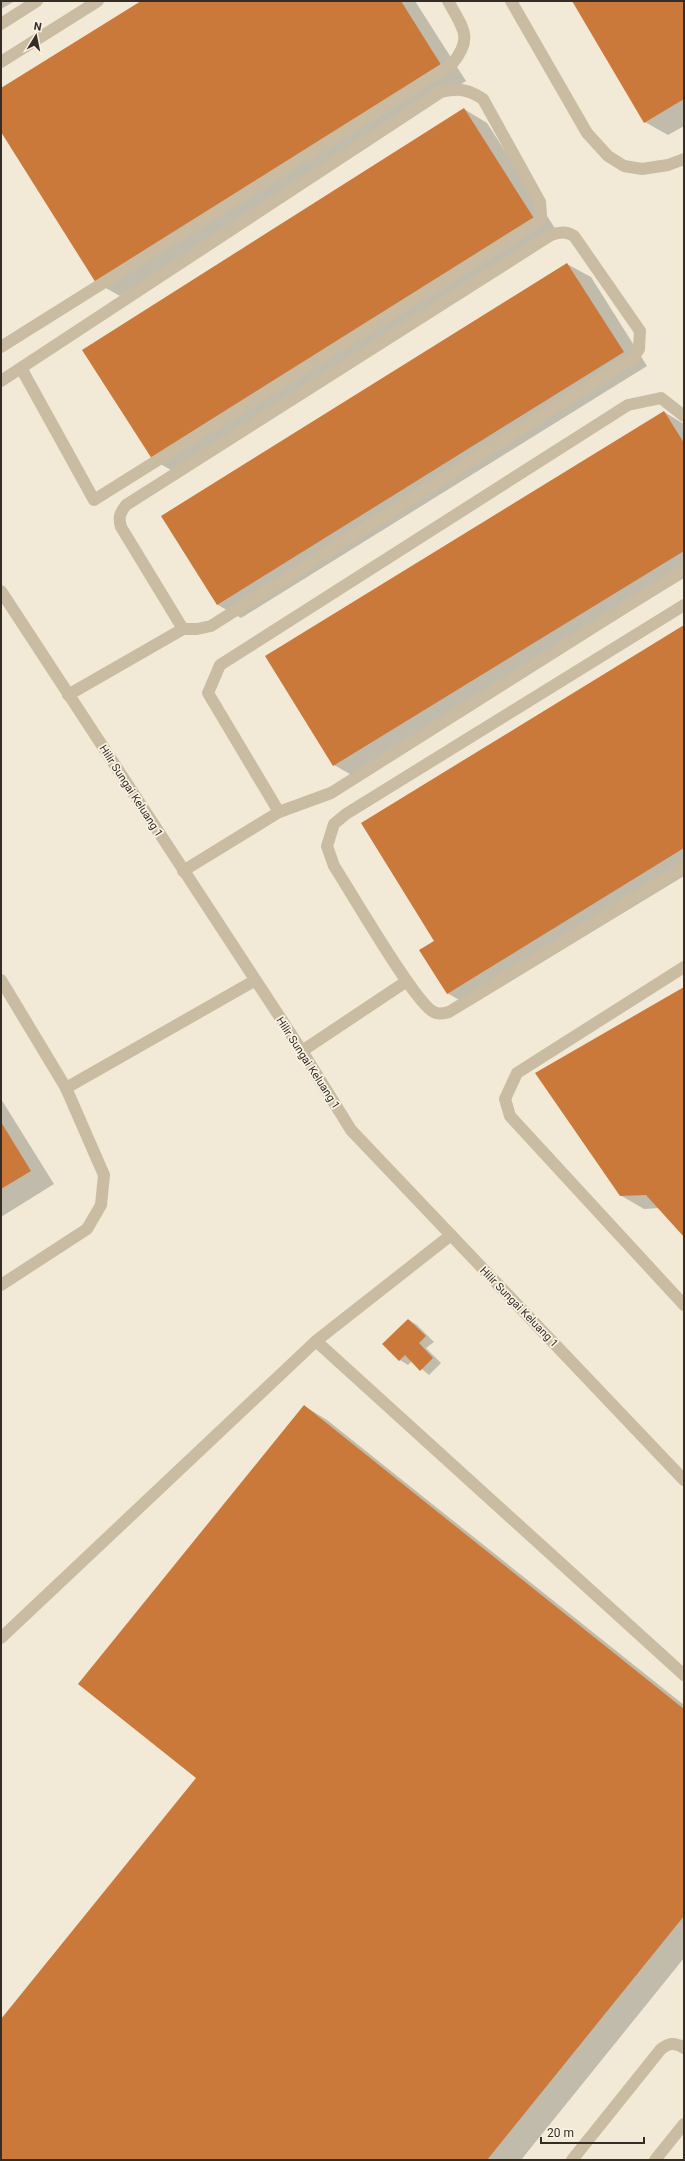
<svg xmlns="http://www.w3.org/2000/svg" width="685" height="2161" font-family="Roboto,sans-serif">
	<style>
		.shadow { fill: #0003 }
		.building { fill: #cb793a }
		.lines { fill: none; stroke-linecap: round; stroke-linejoin: round }
		.minor { stroke: #cabca2; stroke-width: 12 }
		.labels { text-anchor: middle; dominant-baseline: central; stroke-width: 3.5; stroke-linejoin: round; paint-order: stroke }
		.street-label { font-size: 11px; fill: #342c25; stroke: #f9f3e2 }
	</style>
	<rect width="100%" height="100%" fill="#f2ead6"/>
	<g class="shadow">
		<path d="M1 1H15L1 9Z"/>
		<path d="M143 1H415L466 81 120 296 97 283 1 130V89Z"/>
		<path d="M574 1H684V126L668 135 645 122Z"/>
		<path d="M464 109 487 123 558 233 178 474 155 461Z"/>
		<path d="M567 264 591 277 647 366 241 618 218 605 162 516Z"/>
		<path d="M664 412 684 424V578L357 778 334 765Z"/>
		<path d="M684 626V876L470 1006 447 993 435 941Z"/>
		<path d="M684 988V1235L659 1208 644 1209 620 1195Z"/>
		<path d="M1 1099 54 1184 1 1217Z"/>
		<path d="M409 1320 417 1325 434 1342 426 1348 441 1363 429 1375 412 1361 408 1365 400 1360 383 1344Z"/>
		<path d="M304 1406 327 1420 684 1705V1958L521 2160H1V2021L197 1778Z"/>
	</g>
	<g class="building">
		<path d="M141 1H401L443 68 96 283 1 132V88Z"/>
		<path d="M572 1H684V99L644 123Z"/>
		<path d="M464 108 535 220 154 462 82 350Z"/>
		<path d="M567 263 624 352 217 605 161 516Z"/>
		<path d="M664 411 684 443V551L333 766 265 656Z"/>
		<path d="M684 625V848L447 994 419 950 434 941 361 823Z"/>
		<path d="M684 987V1237L646 1195 620 1196 535 1073Z"/>
		<path d="M1 1122 31 1171 1 1189Z"/>
		<path d="M408 1319 426 1336 419 1343 433 1358 420 1371 405 1355 399 1361 382 1344Z"/>
		<path d="M304 1405 684 1709V1916L487 2160H1V2019L196 1778 78 1684Z"/>
	</g>
	<g class="lines">
		<g class="minor">
			<path d="M511 1 587 133 608 156 624 166 642 169 668 165 684 159"/>
			<path d="M1 24 37 1"/>
			<path d="M1 62 98 1"/>
			<path d="M1 347 452 64C474 37 463 29 448 1"/>
			<path d="M1 381 441 92C458 88 468 89 483 99L540 202 541 215 539 221 94 500 21 368"/>
			<path d="M1 591 302 1051 351 1130 684 1480"/>
			<path d="M684 605 346 814 334 824 327 846 334 866C350 890 415 1004 434 1012 439 1015 444 1013 449 1012L684 867"/>
			<path d="M68 695 183 629 121 527C118 517 120 513 126 505L551 235C560 232 566 231 574 236L640 331 639 349 634 357 211 626 197 629H183"/>
			<path d="M279 812 331 793 684 570"/>
			<path d="M183 871 279 812 208 693 220 665 628 405 661 398 684 416"/>
			<path d="M684 967 517 1073 505 1099 510 1116 684 1305"/>
			<path d="M1 980 66 1088 104 1175 101 1205 87 1229 1 1285"/>
			<path d="M302 1051 407 981"/>
			<path d="M66 1088 254 981"/>
			<path d="M316 1341 451 1235"/>
			<path d="M1 1638 316 1341 684 1675"/>
			<path d="M572 2160 661 2049C669 2043 675 2042 684 2048"/>
			<path d="M655 2160 684 2124"/>
		</g>
	</g>
	<g class="labels">
		<g class="street-label">
			<text transform="translate(131 791) rotate(57)">Hilir Sungai Keluang 1</text>
			<text transform="translate(308 1063) rotate(57)">Hilir Sungai Keluang 1</text>
			<text transform="translate(519 1307) rotate(46)">Hilir Sungai Keluang 1</text>
		</g>
	</g>
	<rect width="685" height="2161" fill="none" stroke="#342c25" stroke-width="4"/>
	<g transform="translate(36 36) rotate(10)" stroke="#f9f3e2" stroke-width="3" paint-order="stroke">
	<path d="M0-3L7 15L0 10L-7 15Z" fill="#342c25"/>
	<text y="-6" font-size="11" font-weight="bold" text-anchor="middle" fill="#342c25">N</text>
	</g>
	<path d="M541 2137v6h103v-6" fill="none" stroke="#342c25" stroke-width="2"/>
	<text x="547" y="2137" font-size="12" fill="#342c25" stroke="#f9f3e2" stroke-width="3" paint-order="stroke">20 m</text>
</svg>
